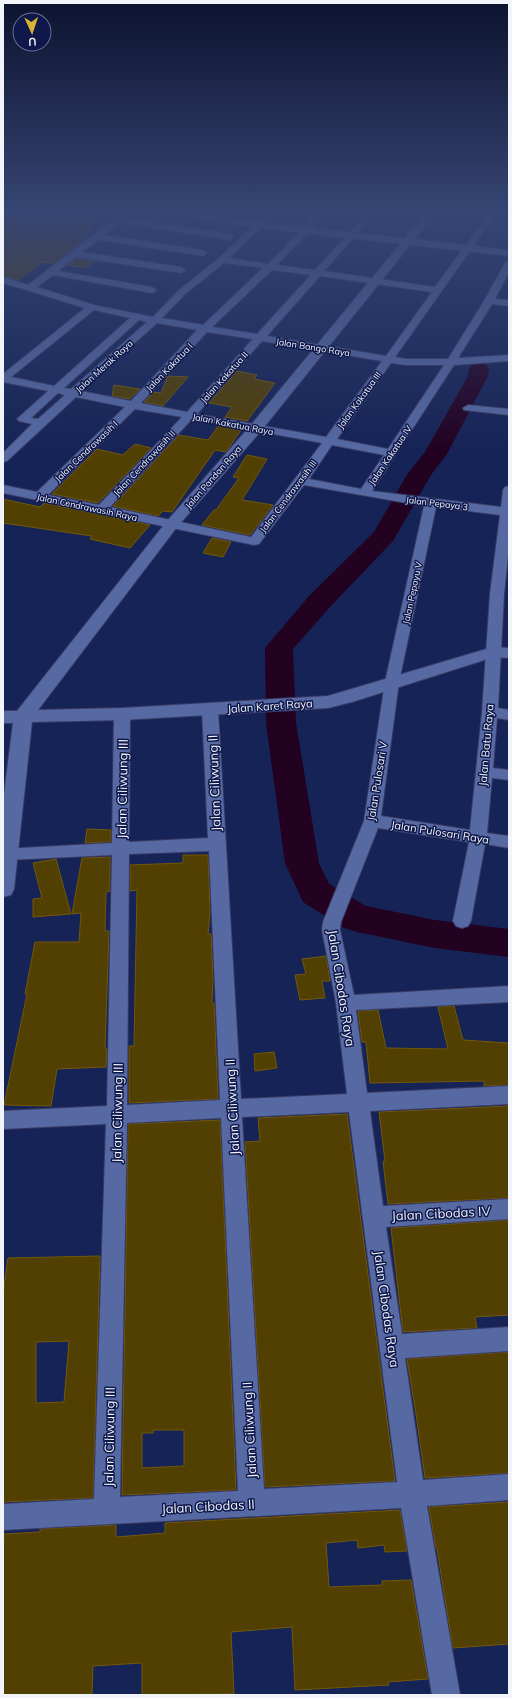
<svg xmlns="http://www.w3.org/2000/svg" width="512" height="1698" font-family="Mulish,sans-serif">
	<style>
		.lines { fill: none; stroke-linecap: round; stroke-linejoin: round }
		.river { fill: #220121; fill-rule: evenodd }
		.building { fill: #523f02; stroke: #725907; fill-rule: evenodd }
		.minor-casing { stroke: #393b64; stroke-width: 2 }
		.tertiary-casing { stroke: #393b64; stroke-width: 2 }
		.minor { fill: #5669a3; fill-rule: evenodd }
		.tertiary { fill: #5669a3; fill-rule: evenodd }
		.labels { text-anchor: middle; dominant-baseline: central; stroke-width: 3; stroke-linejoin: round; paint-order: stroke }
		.far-street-label { font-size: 9px; fill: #f1f4fa; stroke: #0e184b }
		.street-label { font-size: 11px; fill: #f1f4fa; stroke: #0e184b }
		.near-street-label { font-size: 13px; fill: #f1f4fa; stroke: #0e184b }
	</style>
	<rect width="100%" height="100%" fill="#162356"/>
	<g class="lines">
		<path class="river" d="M479 363 486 365 489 369 488 376 447 454 431 475 393 541 329 608 293 649 296 723 319 863 329 884 366 906 435 920 509 929V957L435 948 357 932 344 928 303 902 285 863 266 723 265 648 309 596 374 532 408 473 425 452 468 376 469 369 472 365Z"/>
	</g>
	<g class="building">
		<path d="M3 214H101L79 243 54 263 42 262 18 280 3 276Z"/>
		<path d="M76 259 94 261 86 268 68 265Z"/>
		<path d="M237 371 257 375 254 379 275 383 247 421 225 417 232 407 209 403Z"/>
		<path d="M168 376 188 377 163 406 144 402 154 392 161 393Z"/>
		<path d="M114 385 140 389 130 399 112 396Z"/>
		<path d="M219 425 241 430 226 452 215 450 172 512 163 511 158 516 113 506 179 435 208 440Z"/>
		<path d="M135 444 151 448 98 503 52 494 97 449 123 455Z"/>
		<path d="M247 455 267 459 242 500 273 505 250 535 202 525 214 510H216L239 478 233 477Z"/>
		<path d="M3 499 40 507 44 503 150 525 130 548 90 539 92 536 3 523Z"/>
		<path d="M212 538 231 542 223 557 203 553Z"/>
		<path d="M87 829 111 830V842L85 843Z"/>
		<path d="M183 855H208L210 912 208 934H211L213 976 212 1003H214L218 1099 129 1103V1046H134L137 890 130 891V865L183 863Z"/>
		<path d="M110 857V891L106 892 105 931H109L105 1049H107L106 1067 57 1069 51 1106 4 1105 27 994H25L35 942H79L81 913 72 914 82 858Z"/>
		<path d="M56 859 71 914 33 917V899L42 898 33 863Z"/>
		<path d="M326 956 330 981H322L325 998 300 1000 295 975 306 974 302 959Z"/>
		<path d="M454 1006 463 1040 509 1043V1085L484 1086V1081L370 1083 366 1042H362L358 1011 378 1010 386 1048 448 1049 438 1007Z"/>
		<path d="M274 1052 277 1068 255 1071 254 1054Z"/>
		<path d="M509 1106V1198L388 1204 383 1161H385L379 1112Z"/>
		<path d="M347 1114 395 1481 265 1487 245 1142 260 1141 258 1118Z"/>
		<path d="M220 1120 236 1490 122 1495 128 1124ZM153 1430H184V1466L142 1468V1433H153Z"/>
		<path d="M509 1220V1315L475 1317 477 1328 403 1332 391 1228Z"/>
		<path d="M100 1256 93 1498 3 1502V1294L8 1258ZM69 1341 64 1402 36 1403V1342Z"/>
		<path d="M509 1352V1473L425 1478 416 1414 407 1359Z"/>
		<path d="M509 1502V1644L453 1648 437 1549H436L429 1507Z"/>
		<path d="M400 1510 407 1551 385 1552 384 1545 358 1548 357 1540 326 1543 329 1587 382 1585V1581L411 1580 428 1679 388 1682 389 1685 295 1690 292 1627 231 1632 234 1694 142 1695V1663L93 1666 92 1695H3V1551L4 1534 40 1532V1529L116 1525V1537L165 1533V1523Z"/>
	</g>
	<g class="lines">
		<g class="minor-casing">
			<g id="minor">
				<path d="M120 214H128L125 218 230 234 234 237 230 240 121 223 104 235 203 250 207 253 203 256 99 240 82 252 181 267 186 270 181 273 76 257 58 271 152 287 157 290 152 293 53 275 37 287 94 305 153 317 179 290 219 258 266 214H275L229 258 268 264 317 214H326L277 265 315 270 367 214H375L324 271 435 287 488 214H496L395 357 406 359H448L484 301 505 263 509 260V272L495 299 509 300V306L492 304 458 358 509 355V361L454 365 372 491 501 507 503 490 505 487 509 486V546L504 594 498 708 509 710V720L497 718 493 768 509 770V780L492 778 487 833 509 836V848L485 844 471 921 468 926 462 928 456 926 453 921 469 842 378 828 341 922 340 930 354 995 509 986V1002L356 1010 367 1093 509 1086V1104L370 1111 383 1206 509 1199V1219L386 1227 402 1334 509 1327V1351L405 1358 423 1480 509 1474V1500L427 1506 460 1695H432L401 1508 3 1530V1504L94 1499 106 1124 3 1129V1111L107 1106 112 855 7 860 3 859V849L112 843 114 714 117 711 122 709 127 711 130 714 129 842 208 838 202 710 205 707 210 705 215 707 218 710 241 1099 347 1094 336 1003 322 930 323 922 364 821 385 682 424 506 304 485 259 544 254 545 3 493V485L37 492 125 407 76 397 7 461 3 462V453L32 424 19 421 17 419 48 391 3 382V374L85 308 3 283V277L28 285ZM224 263 263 268 203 325 162 318 185 294ZM272 270 311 275 257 334 212 327ZM320 276 432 292 386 356 267 336ZM94 310 130 318 54 386 11 377ZM139 320 147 322 71 389 64 388ZM157 323 197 330 131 401 81 391ZM207 332 253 339 187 412 141 403ZM262 341 382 361 326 437 197 414ZM391 363 406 365H444L388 449 337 439ZM58 393 65 395 38 419 31 418ZM135 409 182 417 99 505 48 495ZM192 419 322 443 251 537 110 507ZM332 445 384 455 361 489 309 479ZM436 507 500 515 490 594 482 712 470 830 381 816 399 682ZM209 851 220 1100 127 1105 129 854ZM349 1112 397 1482 264 1489 242 1117ZM221 1118 238 1491 120 1497 127 1123Z"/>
				<path d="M468 405 509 409V415L464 410 463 408Z"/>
			</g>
		</g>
		<g class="tertiary-casing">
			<path id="tertiary" d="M181 214H206L260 222 405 238 425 214H435L415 239 509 250V256L410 245 261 431 177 527 38 710 122 708 328 696 493 647 509 648V658L494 657 352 702 328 708 122 720 32 722 14 889 11 895 3 897V802L13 723H3V711H17L167 521 251 425 400 244 260 228 186 217Z"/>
		</g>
		<use href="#minor" class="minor"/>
		<use href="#tertiary" class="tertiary"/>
	</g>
	<linearGradient id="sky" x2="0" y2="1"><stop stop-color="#0c132f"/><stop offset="0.47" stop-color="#364573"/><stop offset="1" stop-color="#364573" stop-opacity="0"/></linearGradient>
	<rect width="512" height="452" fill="url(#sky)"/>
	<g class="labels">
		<g class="far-street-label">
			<text transform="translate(313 347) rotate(9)">Jalan Bango Raya</text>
			<text transform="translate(104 366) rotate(-42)">Jalan Merak Raya</text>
			<text transform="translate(169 367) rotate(-46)">Jalan Kakatua I</text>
			<text transform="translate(224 377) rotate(-48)">Jalan Kakatua II</text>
			<text transform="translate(359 400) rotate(-54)">Jalan Kakatua III</text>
			<text transform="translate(233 424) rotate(11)">Jalan Kakatua Raya</text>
			<text transform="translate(86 451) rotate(-44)">Jalan Cendrawasih I</text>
			<text transform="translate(390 455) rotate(-56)">Jalan Kakatua IV</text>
			<text transform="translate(144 463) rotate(-47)">Jalan Cendrawasih II</text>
			<text transform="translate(213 477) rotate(-49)">Jalan Pandan Raya</text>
			<text transform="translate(288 496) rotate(-53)">Jalan Cendrawasih III</text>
			<text transform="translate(437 503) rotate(7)">Jalan Pepaya 3</text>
			<text transform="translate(87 507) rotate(12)">Jalan Cendrawasih Raya</text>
			<text transform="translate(412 593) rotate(-78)">Jalan Pepayu V</text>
		</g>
		<g class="street-label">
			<text transform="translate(270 706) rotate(-4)">Jalan Karet Raya</text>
			<text transform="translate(486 745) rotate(-85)">Jalan Batu Raya</text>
			<text transform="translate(377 781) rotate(-81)">Jalan Pulosari V</text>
			<text transform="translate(440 832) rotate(9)">Jalan Pulosari Raya</text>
		</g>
		<g class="near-street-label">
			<text transform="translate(214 783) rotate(-92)">Jalan Ciliwung II</text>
			<text transform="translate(122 789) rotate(-89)">Jalan Ciliwung III</text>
			<text transform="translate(342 988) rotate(81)">Jalan Cibodas Raya</text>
			<text transform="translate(232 1107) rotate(-93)">Jalan Ciliwung II</text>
			<text transform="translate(117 1113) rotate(-89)">Jalan Ciliwung III</text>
			<text transform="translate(441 1213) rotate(-3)">Jalan Cibodas IV</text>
			<text transform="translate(387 1309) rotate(82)">Jalan Cibodas Raya</text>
			<text transform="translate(249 1430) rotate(-93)">Jalan Ciliwung II</text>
			<text transform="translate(109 1437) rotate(-89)">Jalan Ciliwung III</text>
			<text transform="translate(208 1506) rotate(-3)">Jalan Cibodas II</text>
		</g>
	</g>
	<rect width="512" height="1698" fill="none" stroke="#f1f4fa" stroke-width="8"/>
	<g transform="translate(32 32) rotate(177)"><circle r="19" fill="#0e184b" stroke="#697091"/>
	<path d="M0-3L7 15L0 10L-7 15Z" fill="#dcb233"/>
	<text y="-6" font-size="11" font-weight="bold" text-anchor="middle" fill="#f1f4fa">U</text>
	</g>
</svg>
